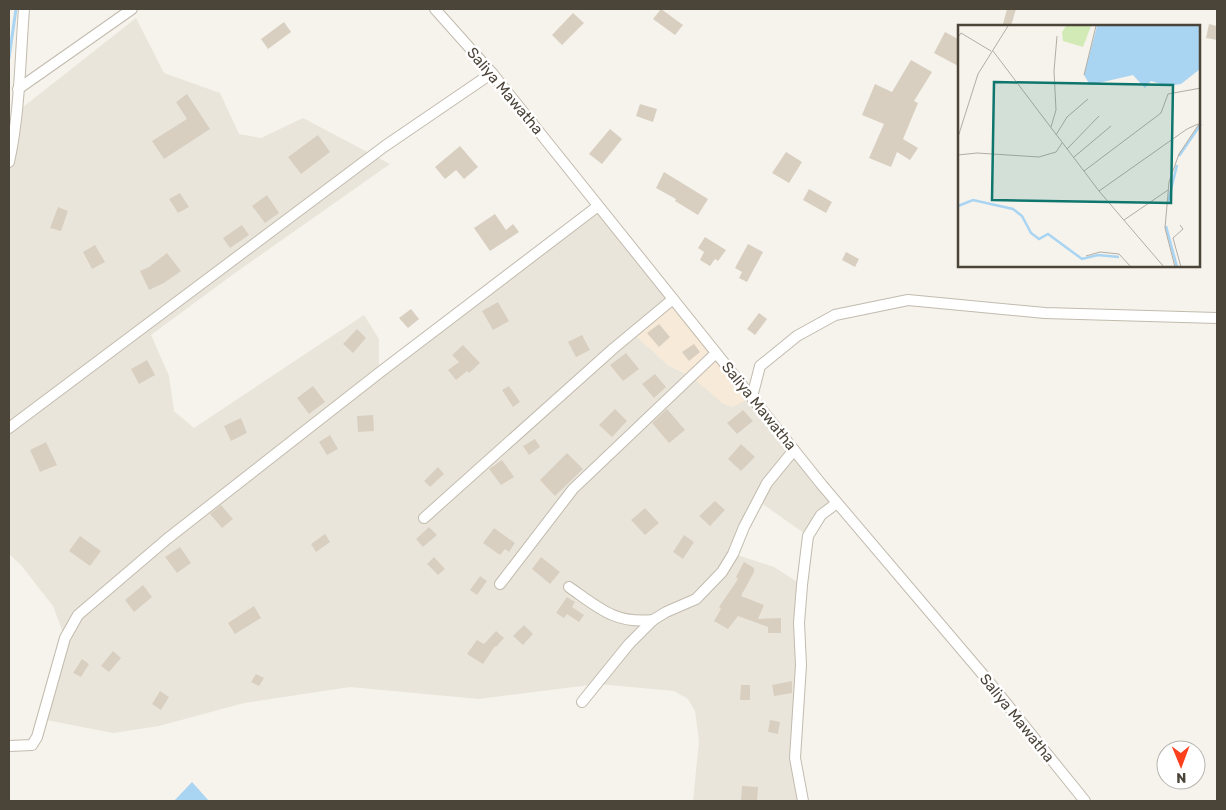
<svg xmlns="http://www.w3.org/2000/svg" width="1226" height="810" font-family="Rubik,sans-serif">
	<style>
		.residential { fill: #eae5da }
		.commercial { fill: #f7ead8 }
		.water { fill: #a9d4f2 }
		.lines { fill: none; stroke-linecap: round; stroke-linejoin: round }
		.stream { stroke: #a9d4f2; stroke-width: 3 }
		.building { fill: #d8cfc1 }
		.minor-casing { stroke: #c2bbae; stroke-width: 12 }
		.minor { stroke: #fff; stroke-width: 10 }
		.labels { text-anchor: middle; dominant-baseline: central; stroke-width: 5; stroke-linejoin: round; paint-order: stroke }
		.street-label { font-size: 15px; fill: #4b4439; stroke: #fff }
		.inset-river { fill: none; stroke: #a9d4f2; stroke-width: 2.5 }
		.inset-road { fill: none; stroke: #b2ada4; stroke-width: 1 }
		.view { fill: #0f766e; fill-opacity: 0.15; stroke: #0f766e; stroke-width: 2.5 }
		.inset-edge { fill: none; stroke: #4b4439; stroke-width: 2.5 }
	</style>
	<rect width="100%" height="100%" fill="#f6f3ec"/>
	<path class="residential" d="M136 18 164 73 220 93 239 134 261 138 303 118 390 164 235 273 151 335 169 376 174 411 194 428 364 315 379 339V372L598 206 673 299 634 334 669 366 691 376 752 397 837 503 808 536 757 500 734 554 774 567 802 585 795 758 803 801H693L699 741 695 711 688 699 674 691 598 684 479 699 350 687 244 703 159 726 113 733 41 719 65 638 53 606 20 564 9 554V162L18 111Z"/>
	<path class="commercial" d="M673 299 752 397 732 407 722 403 691 376 669 366 634 334Z"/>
	<path class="water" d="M192 782 209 801H174Z"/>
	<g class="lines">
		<path class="stream" d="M9 58 16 9"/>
	</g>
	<g class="building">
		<path d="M661 9 683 25 675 35 653 19Z"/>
		<path d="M1007 9H1016L1011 26 1003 24Z"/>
		<path d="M573 13 584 23 562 45 552 35Z"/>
		<path d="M284 22 291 32 268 49 261 39Z"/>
		<path d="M1209 24 1217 26V40L1206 38Z"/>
		<path d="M945 32 960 40V67L934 53Z"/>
		<path d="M911 60 932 72 914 101 918 103 903 139 918 148 910 160 897 152 891 167 869 158 884 124 862 115 875 84 892 92Z"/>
		<path d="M187 94 210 129 164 159 152 141 187 119 176 102Z"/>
		<path d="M640 104 657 109 653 122 636 116Z"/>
		<path d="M610 129 622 139 602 164 589 154Z"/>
		<path d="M318 135 330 152 301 174 288 157Z"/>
		<path d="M460 146 478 167 464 179 456 170 445 179 435 167Z"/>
		<path d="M786 152 802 162 789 183 772 173Z"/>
		<path d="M664 172 708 199 698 215 675 201 676 199 656 188Z"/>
		<path d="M809 189 832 202 826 213 803 200Z"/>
		<path d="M180 193 189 207 178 213 169 199Z"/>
		<path d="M267 195 279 213 265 223 252 206Z"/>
		<path d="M58 207 68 211 61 231 50 228Z"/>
		<path d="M495 214 506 230 513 224 519 232 490 251 474 228Z"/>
		<path d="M242 225 249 235 230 248 223 238Z"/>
		<path d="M705 237 726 250 718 261 715 259 710 266 700 260 704 252 698 248Z"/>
		<path d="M748 244 763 252 747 282 739 278 742 272 735 268Z"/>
		<path d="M95 245 105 262 92 269 83 252Z"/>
		<path d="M846 252 859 259 855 267 842 260Z"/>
		<path d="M167 253 181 271 164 283 149 290 140 271 149 267Z"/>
		<path d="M498 302 509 321 493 330 482 311Z"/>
		<path d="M411 309 419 319 408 328 399 318Z"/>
		<path d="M759 313 767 319 755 335 747 329Z"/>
		<path d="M659 324 670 337 659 347 647 333Z"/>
		<path d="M357 329 366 338 353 353 343 344Z"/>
		<path d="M582 335 590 350 576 357 568 342Z"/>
		<path d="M694 344 700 352 689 361 682 352Z"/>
		<path d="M463 345 480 363 469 373 467 371 456 380 448 370 459 362 452 355Z"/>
		<path d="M626 353 639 369 623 381 610 365Z"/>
		<path d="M147 360 155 375 139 384 131 369Z"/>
		<path d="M655 374 666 387 654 398 642 384Z"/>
		<path d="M313 386 325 402 309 414 297 398Z"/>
		<path d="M509 386 520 402 513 407 502 390Z"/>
		<path d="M615 409 627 421 612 437 599 425Z"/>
		<path d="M667 409 685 430 669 443 652 423Z"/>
		<path d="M743 410 753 421 737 434 727 423Z"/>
		<path d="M373 415 374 431 358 432 357 416Z"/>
		<path d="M241 418 247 433 231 441 224 426Z"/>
		<path d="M330 435 338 449 327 455 319 442Z"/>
		<path d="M535 439 540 447 529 455 523 446Z"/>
		<path d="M46 442 57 465 40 472 30 450Z"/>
		<path d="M741 444 755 457 741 471 728 459Z"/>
		<path d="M567 453 583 469 555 496 540 480Z"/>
		<path d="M502 460 514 477 501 485 489 469Z"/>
		<path d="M438 467 444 474 430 487 424 481Z"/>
		<path d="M715 501 725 510 710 526 699 516Z"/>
		<path d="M221 505 233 519 222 528 210 514Z"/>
		<path d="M645 508 659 523 645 535 631 520Z"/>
		<path d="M429 527 437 535 423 547 416 539Z"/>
		<path d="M494 528 515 543 509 552 505 549 500 555 483 543Z"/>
		<path d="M325 534 330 542 316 552 311 544Z"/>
		<path d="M684 535 694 542 683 559 673 552Z"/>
		<path d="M80 536 101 551 90 566 69 551Z"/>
		<path d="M180 547 191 563 177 573 165 557Z"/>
		<path d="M434 557 445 569 438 575 427 564Z"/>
		<path d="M541 557 560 572 550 584 532 569Z"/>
		<path d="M744 562 754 568V572L741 596 764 605 758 619 781 618V633H768V627L738 616 728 629 714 621 721 609 719 607 738 579 736 577Z"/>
		<path d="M480 576 487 581 477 595 470 590Z"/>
		<path d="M143 585 152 597 134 612 125 600Z"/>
		<path d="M567 597 575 602 572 607 584 615 579 622 567 614 564 618 556 613Z"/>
		<path d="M254 606 261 618 235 634 228 623Z"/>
		<path d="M524 625 533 634 523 645 513 636Z"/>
		<path d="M496 631 504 638 496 647 495 646 483 664 467 654 477 640 484 644Z"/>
		<path d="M113 651 121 658 109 672 101 666Z"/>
		<path d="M82 659 89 664 81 677 73 673Z"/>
		<path d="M256 674 264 678 259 686 251 682Z"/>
		<path d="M792 681V693L774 696 772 685Z"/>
		<path d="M741 685H750V700H740Z"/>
		<path d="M160 691 169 697 161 710 152 704Z"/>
		<path d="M770 720 780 722 778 734 768 732Z"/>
		<path d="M742 786 758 787 757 801H741Z"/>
	</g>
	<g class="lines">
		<g class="minor-casing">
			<g id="minor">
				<path d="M435 9 492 73 822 485 985 677 1085 801"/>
				<path d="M18 89 132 9"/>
				<path d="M9 162C20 112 20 59 24 9"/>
				<path d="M752 397 760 366 797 336 835 315 908 300 1045 313 1217 318"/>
				<path d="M9 428 385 146 492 73"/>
				<path d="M424 518 614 348 673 299"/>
				<path d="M500 584 573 489 716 353"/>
				<path d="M569 587C599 608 615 624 653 620"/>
				<path d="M582 702 629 644 653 620 666 612 696 599 722 572 733 554 744 527 767 483 794 450"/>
				<path d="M9 746 32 745 37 737 65 638 78 615 167 539 379 373 598 206"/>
				<path d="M803 801 795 758 801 665 799 623 802 585 808 536 821 515 837 503"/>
			</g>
		</g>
		<use href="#minor" class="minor"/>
	</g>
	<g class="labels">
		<g class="street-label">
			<text transform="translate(505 91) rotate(50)">Saliya Mawatha</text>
			<text transform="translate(759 406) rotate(51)">Saliya Mawatha</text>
			<text transform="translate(1017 718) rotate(51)">Saliya Mawatha</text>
		</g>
	</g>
	<g transform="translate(958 25)">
		<rect width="242" height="242" fill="#f6f3ec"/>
		<path d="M108 1H133L125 22 105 16 104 7Z" fill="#d2eab5"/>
		<path d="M139 1H242V44L223 59 209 61 193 56 187 63 175 50 132 60 126 50Z" fill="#a9d4f2"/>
		<path class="inset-river" d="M221 131 243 99M210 177 219 140M0 181 15 175 55 184 64 191 73 208 81 214 90 209 124 234 140 230 161 232M208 201 219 242"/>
		<path class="inset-road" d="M0 12 3 8 33 26M35 26 141 166 206 242M126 50 138 1M93 102 98 85 96 46 99 11M98 110 109 92 130 74M0 112 20 49 50 1M109 124 141 91M0 130 19 128 81 132 98 127 104 118M116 132 153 101M126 146 203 88 210 69 243 63M141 166 229 104 240 99M166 195 210 165M222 200 225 204 215 213 223 242M128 231 142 227 161 229 173 242M217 242 207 203 211 157 221 129 243 96"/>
		<path class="view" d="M36 57 215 60 213 178 34 175Z"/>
		<rect width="242" height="242" class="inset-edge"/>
	</g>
	<rect width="1226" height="810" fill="none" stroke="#4b4439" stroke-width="20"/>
	<g transform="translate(1181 765) rotate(179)"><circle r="24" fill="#ffffff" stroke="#b7b4b0"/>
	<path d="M0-4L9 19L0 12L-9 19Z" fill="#fc3f1d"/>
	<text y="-8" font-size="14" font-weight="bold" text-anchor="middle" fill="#4b4439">N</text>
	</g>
</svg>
